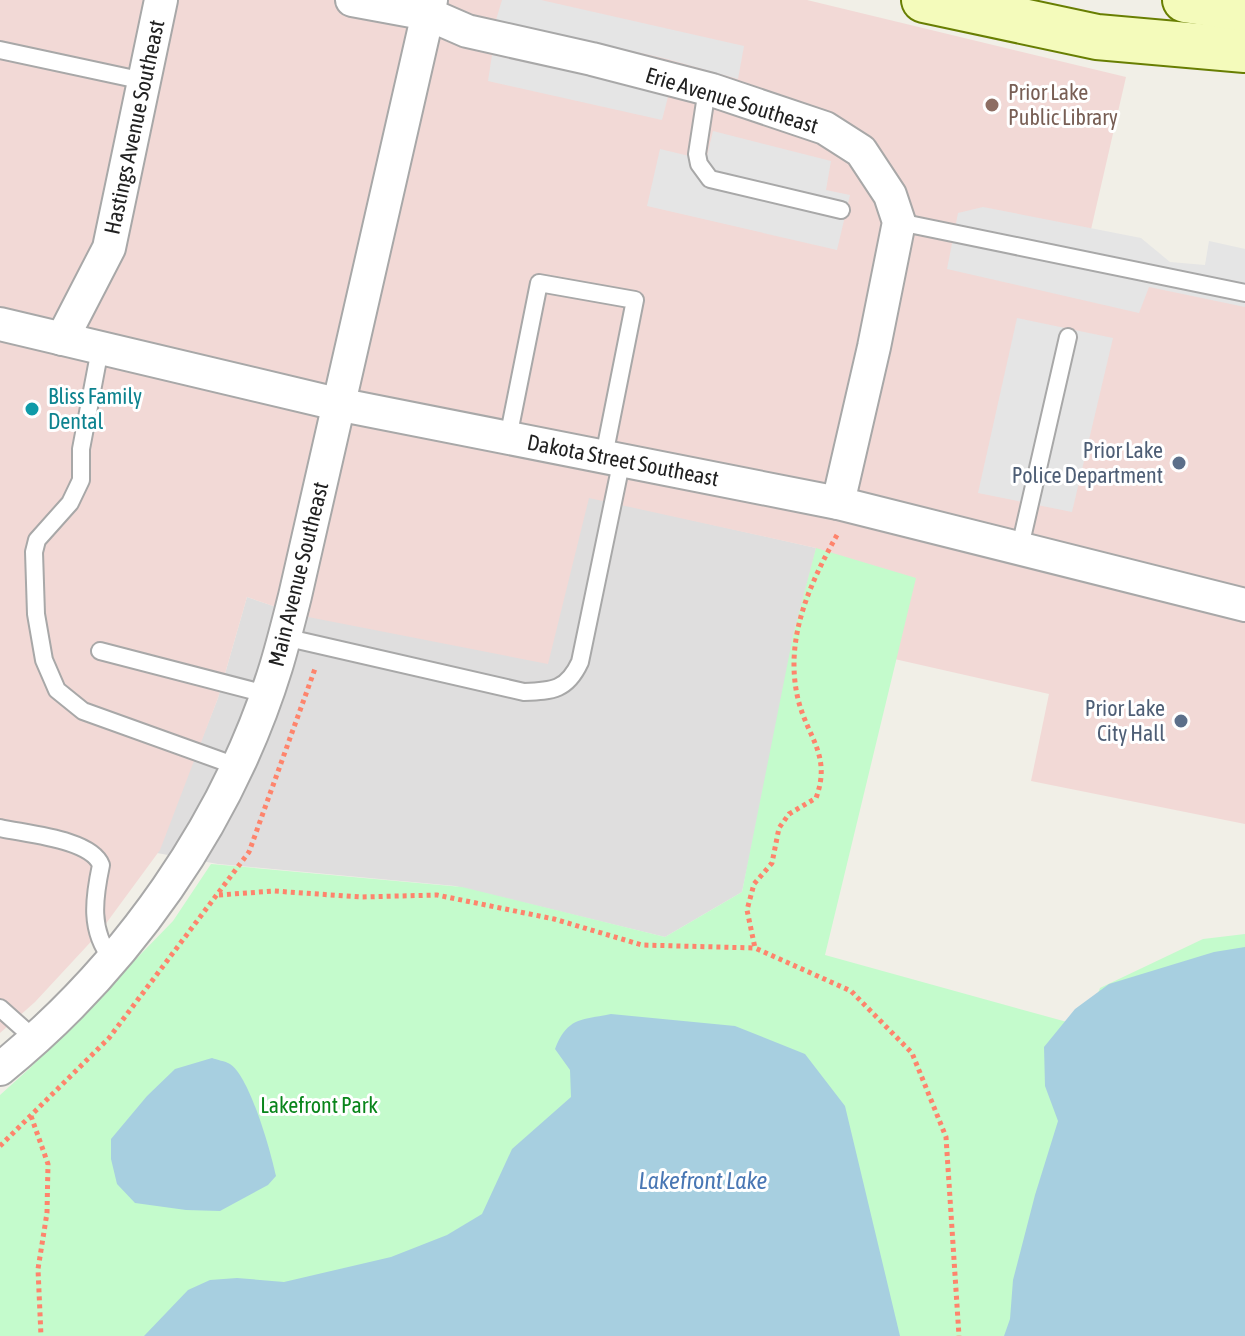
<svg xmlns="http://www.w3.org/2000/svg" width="1245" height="1336" font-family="'Asap Condensed',sans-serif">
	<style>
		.residential { fill: #dfdede }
		.commercial { fill: #f2d9d6 }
		.park { fill: #c4fbcc }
		.parking { fill: #e5e5e5 }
		.water { fill: #a7cfe0 }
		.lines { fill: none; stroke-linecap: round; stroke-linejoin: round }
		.lane-casing { stroke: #a8a8a8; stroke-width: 20 }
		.street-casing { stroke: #a8a8a8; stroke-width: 36 }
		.secondary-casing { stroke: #687e02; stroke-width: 48 }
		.path { stroke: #fe846c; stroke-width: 5; stroke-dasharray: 4 4; stroke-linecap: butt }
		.lane { stroke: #fff; stroke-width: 16 }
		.street { stroke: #fff; stroke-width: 32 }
		.secondary { stroke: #f4fbbb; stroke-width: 44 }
		.education-dot { fill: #8d6e63; stroke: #fff; stroke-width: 3 }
		.culture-dot { fill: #0f9aa8; stroke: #fff; stroke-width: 3 }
		.service-dot { fill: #5c6f8a; stroke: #fff; stroke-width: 3 }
		.labels { text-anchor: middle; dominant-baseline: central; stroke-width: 6; stroke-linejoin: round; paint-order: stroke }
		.education-label { font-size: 22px; fill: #785e54; stroke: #fff; text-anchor: start }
		.street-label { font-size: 22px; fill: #212121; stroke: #fff }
		.culture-label { font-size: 22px; fill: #0d838f; stroke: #fff; text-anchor: start }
		.service-label { font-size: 22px; fill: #4e5e75; stroke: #fff; text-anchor: end }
		.park-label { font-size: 22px; fill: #09851b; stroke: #fff }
		.water-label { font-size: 24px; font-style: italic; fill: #4977b4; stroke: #fff }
	</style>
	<rect width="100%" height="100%" fill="#f1efe7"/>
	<path class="residential" d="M589 497 816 548 742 892 665 937 455 886 218 864 157 853 218 698 247 597 303 616Z"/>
	<path class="commercial" d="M0 0H807L1126 77 1084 260 1245 298V824L1031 781 1049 694 793 636 816 548 589 498 548 664 303 616 247 597 218 698 160 850 99 933 35 1002 0 1033Z"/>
	<path class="park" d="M816 548 916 578 825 955 1085 1027 1100 988 1203 939 1245 934V1336H0V1095L30 1068 173 921 211 864 462 887 665 937 742 892 793 636Z"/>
	<g class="parking">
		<path d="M502 0H541L744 46 738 79 667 59 496 20Z"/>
		<path d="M492 55 669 93 662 120 488 81Z"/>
		<path d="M713 131 831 161 826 190 850 195 837 250 647 206 660 149 706 160Z"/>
		<path d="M983 207 1141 238 1170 262 1205 265 1209 241 1245 249V307L1149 287 1139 313 947 269 958 213Z"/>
		<path d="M1017 318 1113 338 1072 512 978 493Z"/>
	</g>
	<g class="water">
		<path d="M1245 947V1336H1004L1010 1319 1013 1280 1035 1195 1058 1121 1045 1086 1044 1047 1075 1009 1109 984 1214 952Z"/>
		<path d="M611 1014 735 1026 805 1054 845 1106 900 1336H144L188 1290 210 1280 237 1278 284 1282 391 1257 447 1235 482 1214 512 1149 571 1097 570 1070 555 1049C567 1018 580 1020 611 1014Z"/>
		<path d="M212 1058C217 1060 225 1061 230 1064 250 1077 271 1152 276 1176L268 1185 220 1211 186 1210 135 1203 117 1184 111 1159V1139L147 1096 175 1069Z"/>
	</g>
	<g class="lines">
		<g class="lane-casing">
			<g id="lane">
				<path d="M0 50 144 81"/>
				<path d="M707 89 697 154 699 164 710 179 841 210"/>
				<path d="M899 222 1245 293"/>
				<path d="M100 349 81 449V480L70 503 37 540 34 552 36 614 44 660 57 690 83 711 236 766"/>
				<path d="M508 438 539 283 635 300 604 456"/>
				<path d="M1020 547 1068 337"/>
				<path d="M284 637 524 692C553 691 567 690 580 662L622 459"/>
				<path d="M100 651 266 694"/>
				<path d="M0 828C26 834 91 839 101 865 94 898 89 931 112 959"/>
				<path d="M0 1008 36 1040"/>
			</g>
		</g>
		<g class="street-casing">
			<g id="street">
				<path d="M352 0 428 14 467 31 592 59 712 90 825 128 861 151 890 195 899 222 874 347 838 503"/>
				<path d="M0 324 337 404 838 503 1245 605"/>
				<path d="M62 339 109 248 161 0"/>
				<path d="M0 1069C126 967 228 823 276 667 283 644 289 620 295 596L431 0"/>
			</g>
		</g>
		<g class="secondary-casing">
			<g id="secondary">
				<path d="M924 0 1097 37 1245 50"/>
				<path d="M1185 0 1245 9"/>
			</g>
		</g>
		<g class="path">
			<path d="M837 535C809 585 784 640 798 699 807 737 832 755 816 798L789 814 779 828 772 863 754 884 747 910 755 948 851 991 912 1053 946 1137 959 1336"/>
			<path d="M219 895 274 891 361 897 437 895 554 919 642 945 755 948"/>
			<path d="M31 1116 48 1164 47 1213 38 1269 41 1336"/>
			<path d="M0 1146 109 1038 249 852 316 666"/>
		</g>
		<use href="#lane" class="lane"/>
		<use href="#street" class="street"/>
		<use href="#secondary" class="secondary"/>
	</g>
	<circle class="education-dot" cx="992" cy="105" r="8"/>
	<circle class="culture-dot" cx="32" cy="409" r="8"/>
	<g class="service-dot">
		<circle cx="1179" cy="463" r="8"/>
		<circle cx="1181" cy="721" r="8"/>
	</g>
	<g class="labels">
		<g class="education-label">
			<text x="1008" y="92">Prior Lake<tspan x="1008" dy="25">Public Library</tspan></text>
		</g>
		<g class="street-label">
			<text transform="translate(732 100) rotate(17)">Erie Avenue Southeast</text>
			<text transform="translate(134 127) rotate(-78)">Hastings Avenue Southeast</text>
			<text transform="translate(623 460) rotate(11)">Dakota Street Southeast</text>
			<text transform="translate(298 574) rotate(-76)">Main Avenue Southeast</text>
		</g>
		<g class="culture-label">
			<text x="48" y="396">Bliss Family<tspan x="48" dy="25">Dental</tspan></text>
		</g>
		<g class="service-label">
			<text x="1163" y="450">Prior Lake<tspan x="1163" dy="25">Police Department</tspan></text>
			<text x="1165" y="708">Prior Lake<tspan x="1165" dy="25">City Hall</tspan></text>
		</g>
		<g class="park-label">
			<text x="319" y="1105">Lakefront Park</text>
		</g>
		<g class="water-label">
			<text x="703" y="1180">Lakefront Lake</text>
		</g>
	</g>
</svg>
